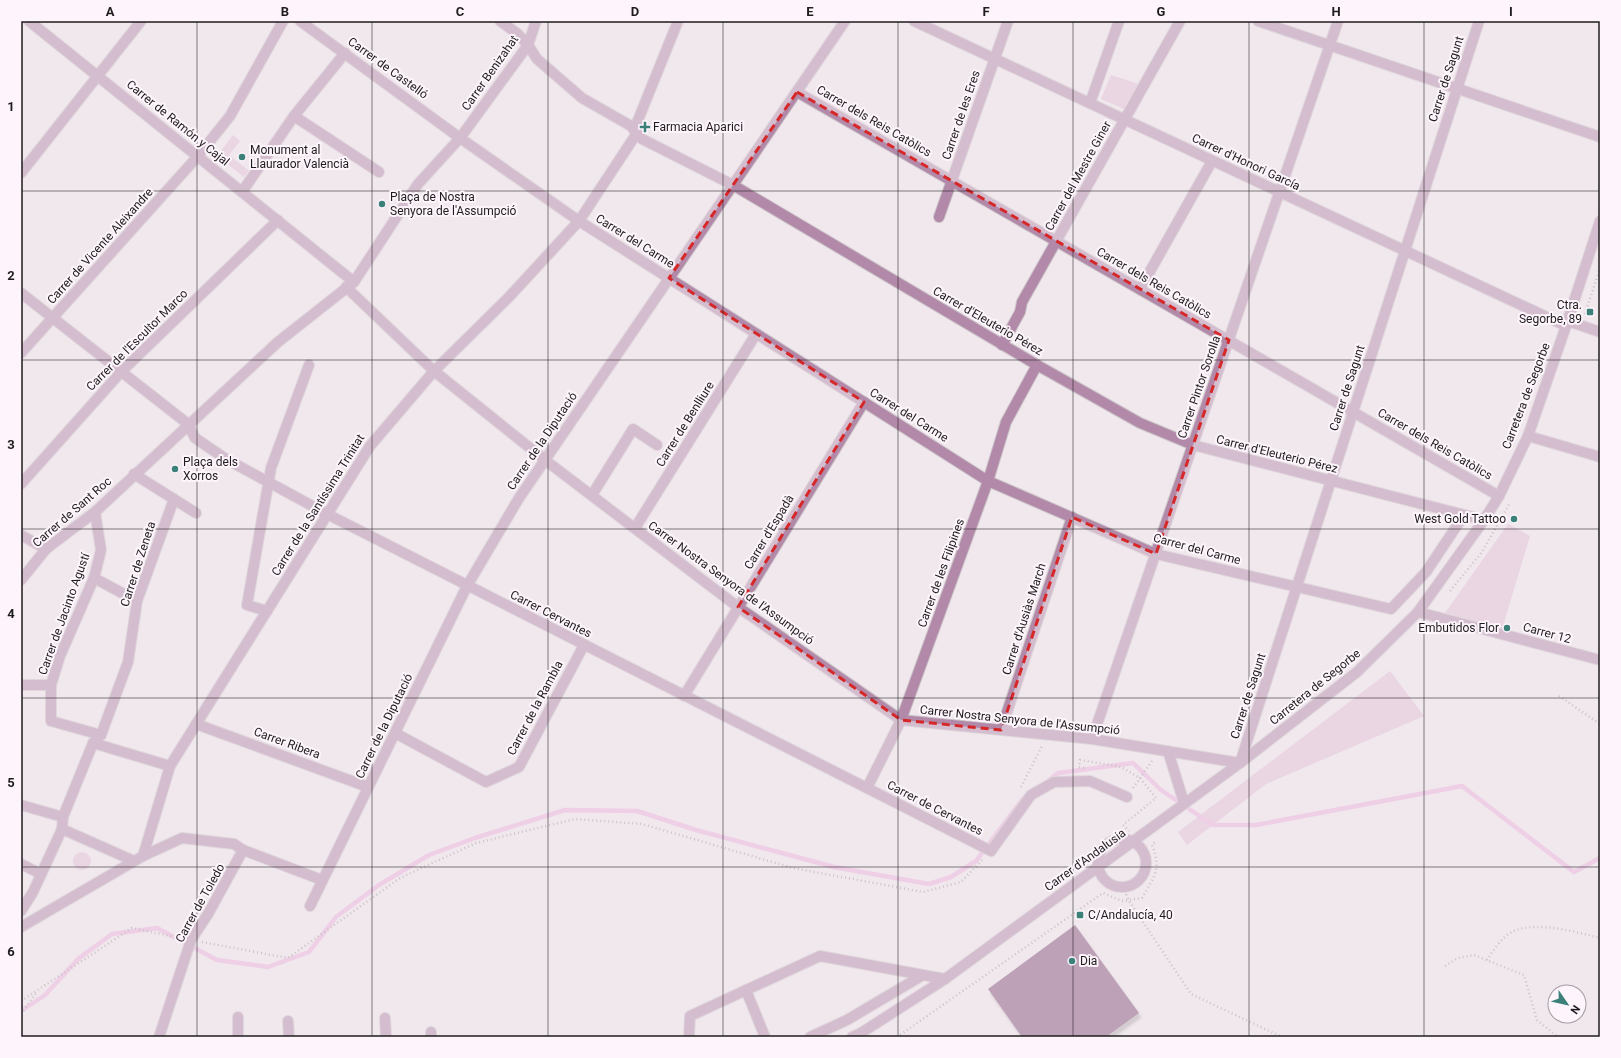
<svg xmlns="http://www.w3.org/2000/svg" width="1621" height="1058" font-family="Roboto,sans-serif">
	<style>
		.green { fill: #e2bed8 }
		.lines { fill: none; stroke-linecap: round; stroke-linejoin: round }
		.stream { stroke: #eab1db; stroke-width: 4.5 }
		.building { fill: #7f4e74; filter: url(#shadow) }
		.minor-casing { stroke: #cac3c8; stroke-width: 12 }
		.path { stroke: #9e989c; stroke-width: 2.5; stroke-dasharray: 1 3; stroke-linecap: butt }
		.minor { stroke: #b289a8; stroke-width: 10 }
		.marked { fill: none; stroke: #d62828; stroke-width: 3; stroke-dasharray: 8 5; stroke-linejoin: round }
		.grid { fill: none; stroke: #1f1c1e; stroke-width: 1; stroke-opacity: 0.55 }
		.poi-dot { fill: #3b817a; stroke: #fdf5fb; stroke-width: 1.5 }
		.labels { text-anchor: middle; dominant-baseline: central; stroke-width: 4; stroke-linejoin: round; paint-order: stroke }
		.street-label { font-size: 12px; fill: #1f1c1e; stroke: #fdf5fb }
		.poi-label { font-size: 12px; fill: #1f1c1e; stroke: #fdf5fb; text-anchor: start }
		.neatline { fill: none; stroke: #1f1c1e; stroke-width: 1.5 }
		.grid-label { font-size: 13px; text-anchor: middle; font-weight: bold; fill: #1f1c1e }
	</style>
	<defs>
		<filter id="shadow"><feDropShadow dx="2.5" dy="4.5" stdDeviation="1" flood-color="#0004"/></filter>
	</defs>
	<rect width="100%" height="100%" fill="#f0e8ed"/>
	<g class="green">
		<path d="M1111 75 1139 84 1124 109 1101 99Z"/>
		<path d="M233 135 240 141 229 155 249 171 244 177 217 156Z"/>
		<path d="M1508 524 1530 536 1502 629 1445 613Z"/>
		<path d="M1390 671 1424 716 1266 784 1187 845 1178 832Z"/>
		<circle cx="82" cy="861" r="9"/>
	</g>
	<g class="lines">
		<g class="stream">
			<path d="M1049 780 1058 773 1133 763 1161 790 1213 825H1256L1462 786 1574 872 1600 858"/>
			<path d="M21 1011 45 995 78 959 112 934 157 928 217 960 268 967 309 952 336 917 379 885 429 855 475 838 565 810 637 811 696 830 834 867 929 884 951 877 976 861 1021 801 1025 797"/>
		</g>
	</g>
	<path class="building" d="M1075 925 1139 1013 1106 1037H1022L988 989Z"/>
	<g class="lines">
		<g class="minor-casing">
			<g id="minor">
				<path d="M29 21 354 282"/>
				<path d="M300 21 460 138 579 221 988 481 1156 554 1391 609 1426 572 1464 515"/>
				<path d="M500 21 518 34 528 45 537 59 582 98 631 126 642 139 733 185 1037 365 1140 423 1193 445 1484 520"/>
				<path d="M914 21 1566 326"/>
				<path d="M1258 21 1600 137"/>
				<path d="M797 92 1499 496"/>
				<path d="M1090 103 1119 21"/>
				<path d="M294 116 379 172"/>
				<path d="M634 130 678 21"/>
				<path d="M21 173 141 21"/>
				<path d="M242 192 294 116 345 53"/>
				<path d="M939 217 1008 21"/>
				<path d="M346 287 434 371 545 460 738 607 901 720 1092 739 1240 763"/>
				<path d="M1140 289 1212 161"/>
				<path d="M21 293 188 424 195 438 226 459 327 514 991 851 1031 795 1054 782 1090 781 1127 797"/>
				<path d="M1568 321 1600 332"/>
				<path d="M1002 345 1020 312 1022 302 1180 21"/>
				<path d="M21 353 198 156 230 116 283 21"/>
				<path d="M1528 436 1600 457"/>
				<path d="M134 474 196 513"/>
				<path d="M21 484 121 372 278 220"/>
				<path d="M592 495 633 429 657 445"/>
				<path d="M95 512 101 550 94 578 60 656 51 685V721L101 735"/>
				<path d="M635 528 756 334"/>
				<path d="M21 535 46 549"/>
				<path d="M94 578 137 601"/>
				<path d="M21 580 46 549 95 512 278 342 354 282 418 184 460 138 528 45 536 21"/>
				<path d="M267 611 247 605 271 468 309 365"/>
				<path d="M1418 612 1600 660"/>
				<path d="M21 685H51"/>
				<path d="M684 696 864 402"/>
				<path d="M196 724 368 787"/>
				<path d="M1001 730 1072 517"/>
				<path d="M395 733 486 782 519 767 584 645"/>
				<path d="M1092 739 1338 21"/>
				<path d="M93 743 170 766"/>
				<path d="M1168 751 1184 803"/>
				<path d="M1240 763 1479 21"/>
				<path d="M867 788 901 720 988 481 1006 422 1037 365"/>
				<path d="M21 805 63 817"/>
				<path d="M62 829 134 861"/>
				<circle cx="1122" cy="863" r="24"/>
				<path d="M143 856 170 766 370 446 434 371 509 297 579 221 637 133"/>
				<path d="M21 864 41 874"/>
				<path d="M310 906 467 586 519 498 845 21"/>
				<path d="M21 911 33 892 62 829 63 817 93 743 101 735 128 662 137 601 174 499"/>
				<path d="M21 927 143 856 182 838 234 844 243 850 322 880"/>
				<path d="M746 990 765 1037"/>
				<path d="M238 1017V1037"/>
				<path d="M385 1018 386 1037"/>
				<path d="M288 1021 289 1037"/>
				<path d="M431 1032V1037"/>
				<path d="M159 1037 191 940 208 914 243 850"/>
				<path d="M689 1037 690 1016 820 956 945 979"/>
				<path d="M810 1037 847 1020 923 975"/>
				<path d="M852 1037 861 1033 945 979 1240 763 1357 672 1418 612 1484 520 1499 496 1528 436 1566 326 1600 221"/>
			</g>
		</g>
		<g class="path">
			<path d="M1585 314 1600 268"/>
			<path d="M1450 591 1482 552 1510 503"/>
			<path d="M1559 696 1600 724"/>
			<path d="M1084 768 1079 767 1080 760 1121 767 1140 778 1156 798 1123 825 1129 831"/>
			<path d="M1021 787 1042 746"/>
			<path d="M1133 788 1152 761"/>
			<path d="M1123 887 1129 901 1191 994 1282 1037"/>
			<path d="M202 942 288 958 400 878 476 843 575 819 642 824 793 868 923 892 961 882 982 860"/>
			<path d="M1487 960C1494 950 1502 936 1514 931 1537 921 1576 932 1600 938"/>
			<path d="M1445 966 1458 958 1474 955 1524 975 1537 1020 1558 1037"/>
			<path d="M21 1001 132 928 180 938"/>
			<path d="M21 1014 37 992"/>
			<path d="M897 1037 1103 893 1122 901 1142 898C1154 876 1162 870 1152 845L1156 841"/>
		</g>
		<use href="#minor" class="minor"/>
	</g>
	<path d="M0 0H1621V1058H0ZM797 92 1229 340 1156 554 1072 517 1001 730 901 720 738 607 864 402 669 278Z" fill="#f0e8ed" fill-opacity=".55" fill-rule="evenodd"/>
	<path class="marked" d="M797 92 1229 340 1156 554 1072 517 1001 730 901 720 738 607 864 402 669 278Z"/>
	<path class="grid" d="M197 21V1037M372 21V1037M548 21V1037M723 21V1037M898 21V1037M1073 21V1037M1249 21V1037M1424 21V1037M21 191H1600M21 360H1600M21 529H1600M21 698H1600M21 867H1600"/>
	<g class="poi-dot">
		<path d="M643 121h4v4h4v4h-4v4h-4v-4h-4v-4h4z"/>
		<circle cx="242" cy="157" r="4"/>
		<circle cx="382" cy="204" r="4"/>
		<rect x="1586" y="308" width="8" height="8" rx="2"/>
		<circle cx="175" cy="469" r="4"/>
		<circle cx="1514" cy="519" r="4"/>
		<circle cx="1507" cy="628" r="4"/>
		<rect x="1076" y="911" width="8" height="8" rx="2"/>
		<circle cx="1072" cy="961" r="4"/>
	</g>
	<g class="labels">
		<g class="street-label">
			<text transform="translate(388 68) rotate(36)">Carrer de Castelló</text>
			<text transform="translate(490 73) rotate(-55)">Carrer Benizahat</text>
			<text transform="translate(1446 79) rotate(-72)">Carrer de Sagunt</text>
			<text transform="translate(961 115) rotate(-71)">Carrer de les Eres</text>
			<text transform="translate(874 121) rotate(30)">Carrer dels Reis Catòlics</text>
			<text transform="translate(178 123) rotate(39)">Carrer de Ramón y Cajal</text>
			<text transform="translate(1246 162) rotate(25)">Carrer d'Honori García</text>
			<text transform="translate(1078 176) rotate(-61)">Carrer del Mestre Giner</text>
			<text transform="translate(635 241) rotate(32)">Carrer del Carme</text>
			<text transform="translate(100 246) rotate(-48)">Carrer de Vicente Aleixandre</text>
			<text transform="translate(1154 283) rotate(30)">Carrer dels Reis Catòlics</text>
			<text transform="translate(988 321) rotate(30)">Carrer d'Eleuterio Pérez</text>
			<text transform="translate(137 340) rotate(-45)">Carrer de l'Escultor Marco</text>
			<text transform="translate(1199 387) rotate(-71)">Carrer Pintor Sorolla</text>
			<text transform="translate(1347 388) rotate(-72)">Carrer de Sagunt</text>
			<text transform="translate(1526 396) rotate(-69)">Carretera de Segorbe</text>
			<text transform="translate(909 415) rotate(32)">Carrer del Carme</text>
			<text transform="translate(685 424) rotate(-58)">Carrer de Benlliure</text>
			<text transform="translate(542 441) rotate(-56)">Carrer de la Diputació</text>
			<text transform="translate(1435 444) rotate(30)">Carrer dels Reis Catòlics</text>
			<text transform="translate(1277 454) rotate(14)">Carrer d'Eleuterio Pérez</text>
			<text transform="translate(318 505) rotate(-58)">Carrer de la Santíssima Trinitat</text>
			<text transform="translate(72 512) rotate(-41)">Carrer de Sant Roc</text>
			<text transform="translate(769 532) rotate(-59)">Carrer d'Espadà</text>
			<text transform="translate(1197 549) rotate(15)">Carrer del Carme</text>
			<text transform="translate(138 564) rotate(-72)">Carrer de Zeneta</text>
			<text transform="translate(941 573) rotate(-70)">Carrer de les Filipines</text>
			<text transform="translate(731 583) rotate(36)">Carrer Nostra Senyora de l'Assumpció</text>
			<text transform="translate(64 614) rotate(-70)">Carrer de Jacinto Agustí</text>
			<text transform="translate(551 614) rotate(27)">Carrer Cervantes</text>
			<text transform="translate(1024 619) rotate(-72)">Carrer d'Ausiàs March</text>
			<text transform="translate(1547 633) rotate(15)">Carrer 12</text>
			<text transform="translate(1315 687) rotate(-39)">Carretera de Segorbe</text>
			<text transform="translate(1248 696) rotate(-72)">Carrer de Sagunt</text>
			<text transform="translate(535 708) rotate(-62)">Carrer de la Rambla</text>
			<text transform="translate(1020 720) rotate(6)">Carrer Nostra Senyora de l'Assumpció</text>
			<text transform="translate(384 726) rotate(-64)">Carrer de la Diputació</text>
			<text transform="translate(287 743) rotate(20)">Carrer Ribera</text>
			<text transform="translate(935 808) rotate(27)">Carrer de Cervantes</text>
			<text transform="translate(1085 860) rotate(-36)">Carrer d'Andalusia</text>
			<text transform="translate(200 903) rotate(-61)">Carrer de Toledo</text>
		</g>
		<g class="poi-label">
			<text x="653" y="127">Farmacia Aparici</text>
			<text x="250" y="150">Monument al<tspan x="250" dy="14">Llaurador Valencià</tspan></text>
			<text x="390" y="197">Plaça de Nostra<tspan x="390" dy="14">Senyora de l'Assumpció</tspan></text>
			<text x="1582" y="305" text-anchor="end">Ctra.<tspan x="1582" dy="14">Segorbe, 89</tspan></text>
			<text x="183" y="462">Plaça dels<tspan x="183" dy="14">Xorros</tspan></text>
			<text x="1506" y="519" text-anchor="end">West Gold Tattoo</text>
			<text x="1499" y="628" text-anchor="end">Embutidos Flor</text>
			<text x="1088" y="915">C/Andalucía, 40</text>
			<text x="1080" y="961">Dia</text>
		</g>
	</g>
	<rect width="1621" height="1058" fill="none" stroke="#fdf5fb" stroke-width="44"/>
	<g transform="translate(1567 1004) rotate(124)"><circle r="19" fill="#fdf5fb" stroke="#a49ea3"/>
	<path d="M0-3L7 15L0 10L-7 15Z" fill="#3b817a"/>
	<text y="-6" font-size="11" font-weight="bold" text-anchor="middle" fill="#1f1c1e">N</text>
	</g>
	<rect x="22" y="22" width="1577" height="1014" class="neatline"/>
	<g class="grid-label">
		<text x="110" y="16">A</text>
		<text x="285" y="16">B</text>
		<text x="460" y="16">C</text>
		<text x="635" y="16">D</text>
		<text x="810" y="16">E</text>
		<text x="986" y="16">F</text>
		<text x="1161" y="16">G</text>
		<text x="1336" y="16">H</text>
		<text x="1511" y="16">I</text>
		<text x="11" y="111">1</text>
		<text x="11" y="280">2</text>
		<text x="11" y="449">3</text>
		<text x="11" y="618">4</text>
		<text x="11" y="787">5</text>
		<text x="11" y="956">6</text>
	</g>
</svg>
